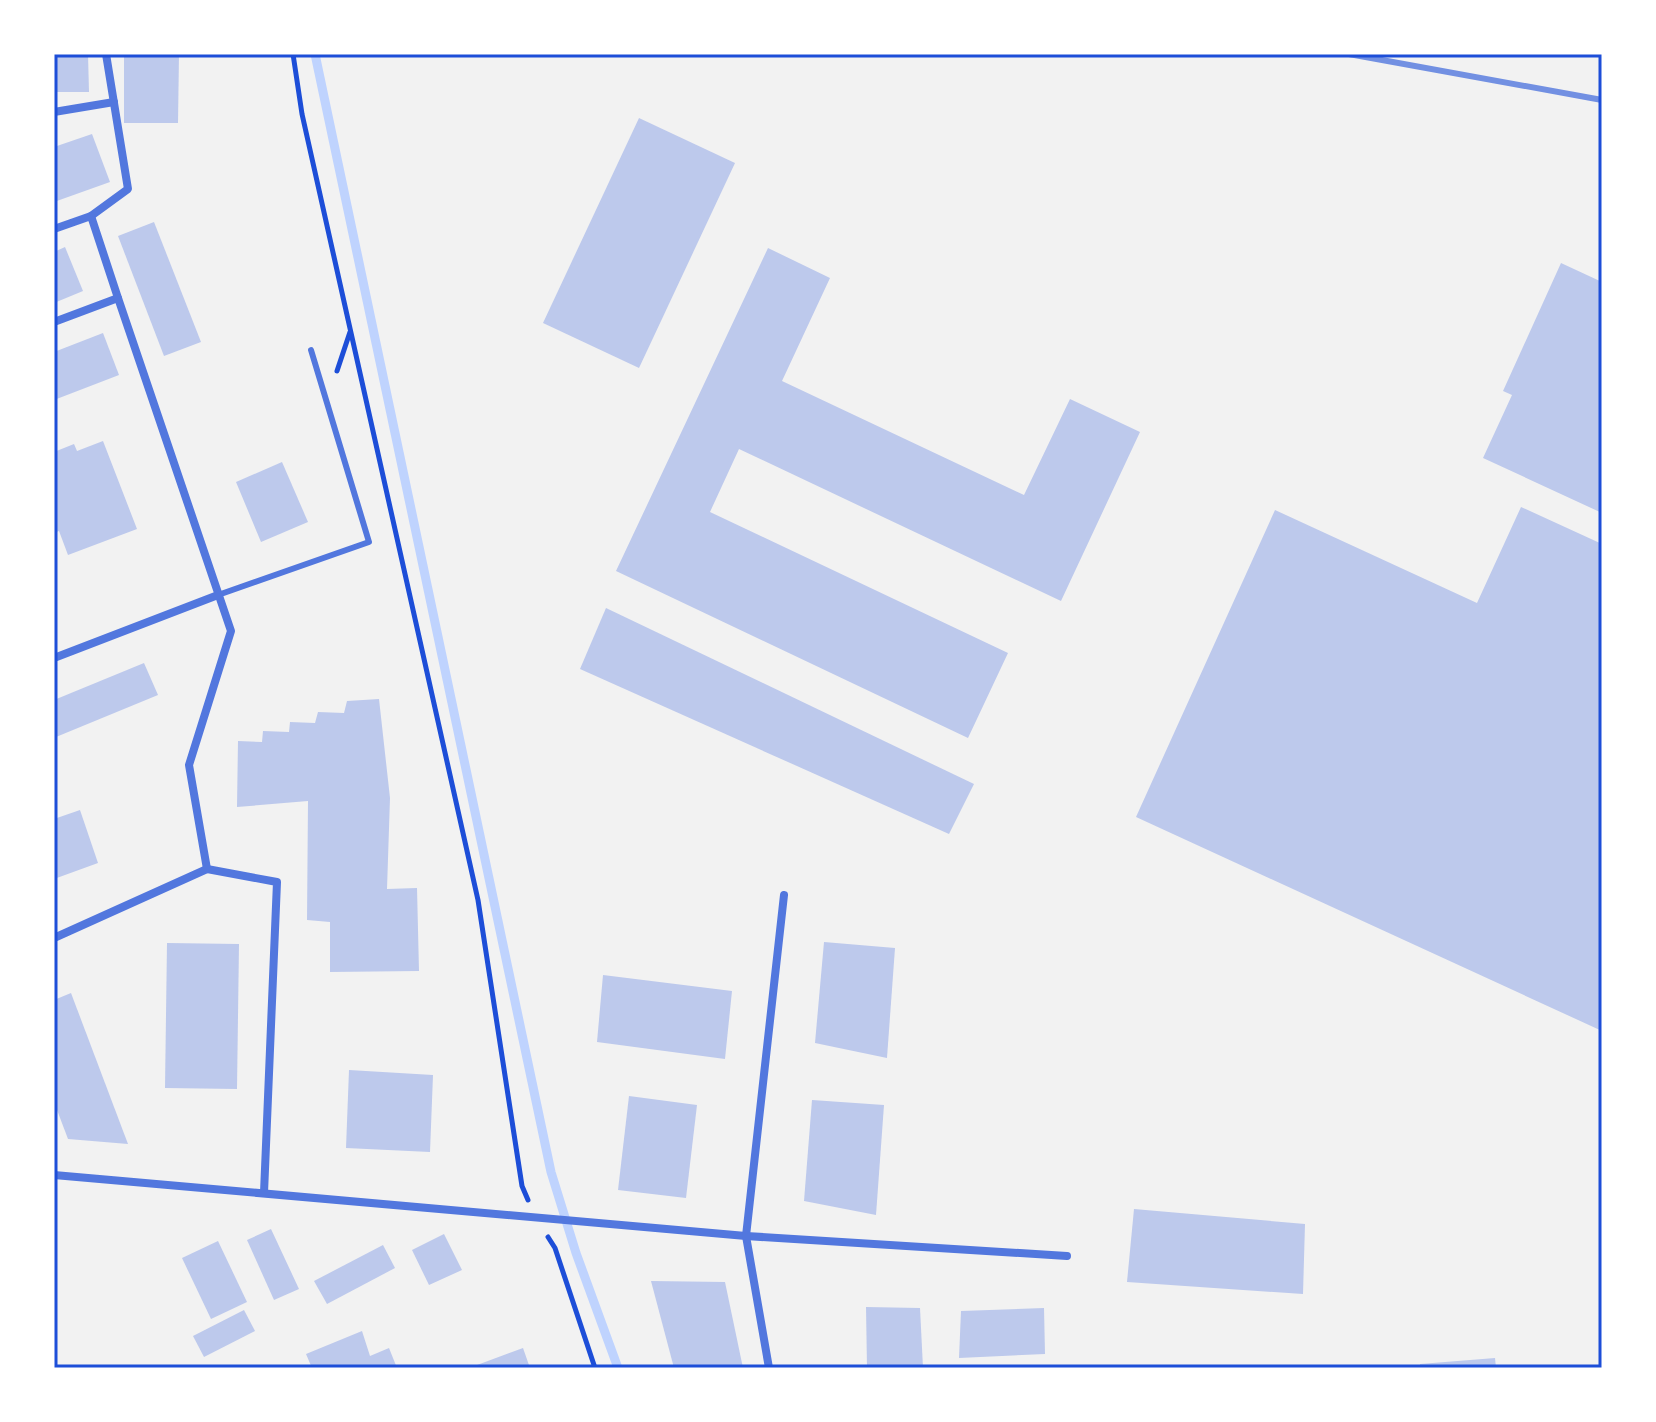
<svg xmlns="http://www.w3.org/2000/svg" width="1656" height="1422" font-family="'PT Sans',sans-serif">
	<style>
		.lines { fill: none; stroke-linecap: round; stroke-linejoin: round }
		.stream { stroke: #bfd3fe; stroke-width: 9 }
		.building { fill: #bdc9ec }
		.path { stroke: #1d4ed8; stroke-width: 5 }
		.service { stroke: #5277de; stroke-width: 6 }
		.minor { stroke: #5277de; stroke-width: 8 }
		.rail { stroke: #7290e2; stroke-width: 6 }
		.neatline { fill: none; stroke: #1d4ed8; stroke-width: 3 }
	</style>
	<rect width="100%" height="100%" fill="#f2f2f2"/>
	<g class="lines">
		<path class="stream" d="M315 54 551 1172 576 1253 618 1368"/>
	</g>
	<g class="building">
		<path d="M54 54H88L89 92H54Z"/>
		<path d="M124 54H179L178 123H124Z"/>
		<path d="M639 118 735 163 639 368 543 323Z"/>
		<path d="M92 134 110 182 54 202V147Z"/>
		<path d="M154 222 201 342 164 356 118 236Z"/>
		<path d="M65 247 83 291 54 303V252Z"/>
		<path d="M768 248 830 278 782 381 1024 495 1070 399 1140 432 1061 601 739 449 710 512 1008 653 968 738 616 571Z"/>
		<path d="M1561 263 1602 282V513L1483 458 1512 395 1503 391Z"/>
		<path d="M103 333 119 375 54 400V352Z"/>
		<path d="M103 441 137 529 68 555 59 531 54 533V452L74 444 77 451Z"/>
		<path d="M282 462 308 522 261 542 236 482Z"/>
		<path d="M1521 507 1602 544V1031L1136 817 1275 510 1477 603Z"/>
		<path d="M606 608 974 784 949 834 580 669Z"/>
		<path d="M144 663 158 695 56 737 54 700Z"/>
		<path d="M379 699 390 798 387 889 417 888 419 971 330 972V922L307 920 308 801 237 807 238 741 262 742 263 731 289 732 290 722 315 723 318 712 344 713 347 701Z"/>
		<path d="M80 810 98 863 54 879V819Z"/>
		<path d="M824 942 895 948 887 1058 815 1043Z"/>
		<path d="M167 943 239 944 237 1089 165 1088Z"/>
		<path d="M603 975 732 991 725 1059 597 1042Z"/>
		<path d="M71 993 128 1144 68 1139 54 1102V1000Z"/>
		<path d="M349 1070 433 1075 430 1152 346 1148Z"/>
		<path d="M629 1096 697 1105 686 1198 618 1190Z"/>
		<path d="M812 1100 884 1105 876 1215 804 1201Z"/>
		<path d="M1134 1209 1305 1224 1303 1294 1127 1282Z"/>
		<path d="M271 1229 299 1289 274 1300 247 1240Z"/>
		<path d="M444 1234 462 1270 429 1285 412 1250Z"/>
		<path d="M218 1241 247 1302 211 1319 182 1258Z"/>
		<path d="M383 1245 395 1268 327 1304 314 1281Z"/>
		<path d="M651 1281 725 1282 743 1368H674Z"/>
		<path d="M866 1307 920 1308 923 1368H867Z"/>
		<path d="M1044 1308 1045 1354 959 1358 961 1311Z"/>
		<path d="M244 1310 255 1331 204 1357 193 1336Z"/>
		<path d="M362 1331 370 1356 389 1348 397 1368H312L306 1354Z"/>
		<path d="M523 1348 530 1368H469Z"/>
		<path d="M1495 1358 1496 1368H1420V1364Z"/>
	</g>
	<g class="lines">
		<g class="path">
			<path d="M293 54 302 114 478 900 522 1186 528 1200"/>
			<path d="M337 371 350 332"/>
			<path d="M548 1237 555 1248 595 1368"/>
		</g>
		<path class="service" d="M218 595 369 542 311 350"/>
		<g class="minor">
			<path d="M54 112 114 102"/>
			<path d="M91 216 128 189 106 54"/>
			<path d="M54 229 91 216 118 298 54 322"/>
			<path d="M118 298 231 631 189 765 207 869"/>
			<path d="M54 658 218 595"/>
			<path d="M207 869 277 882 264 1193"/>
			<path d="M54 938 207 869"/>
			<path d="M54 1175 746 1236 1067 1256"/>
			<path d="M769 1368 746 1236 784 895"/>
		</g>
		<path class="rail" d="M1349 54 1602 100"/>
	</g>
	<rect width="1656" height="1422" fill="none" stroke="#ffffff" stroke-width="112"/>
	<rect x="56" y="56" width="1544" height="1310" class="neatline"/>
</svg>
